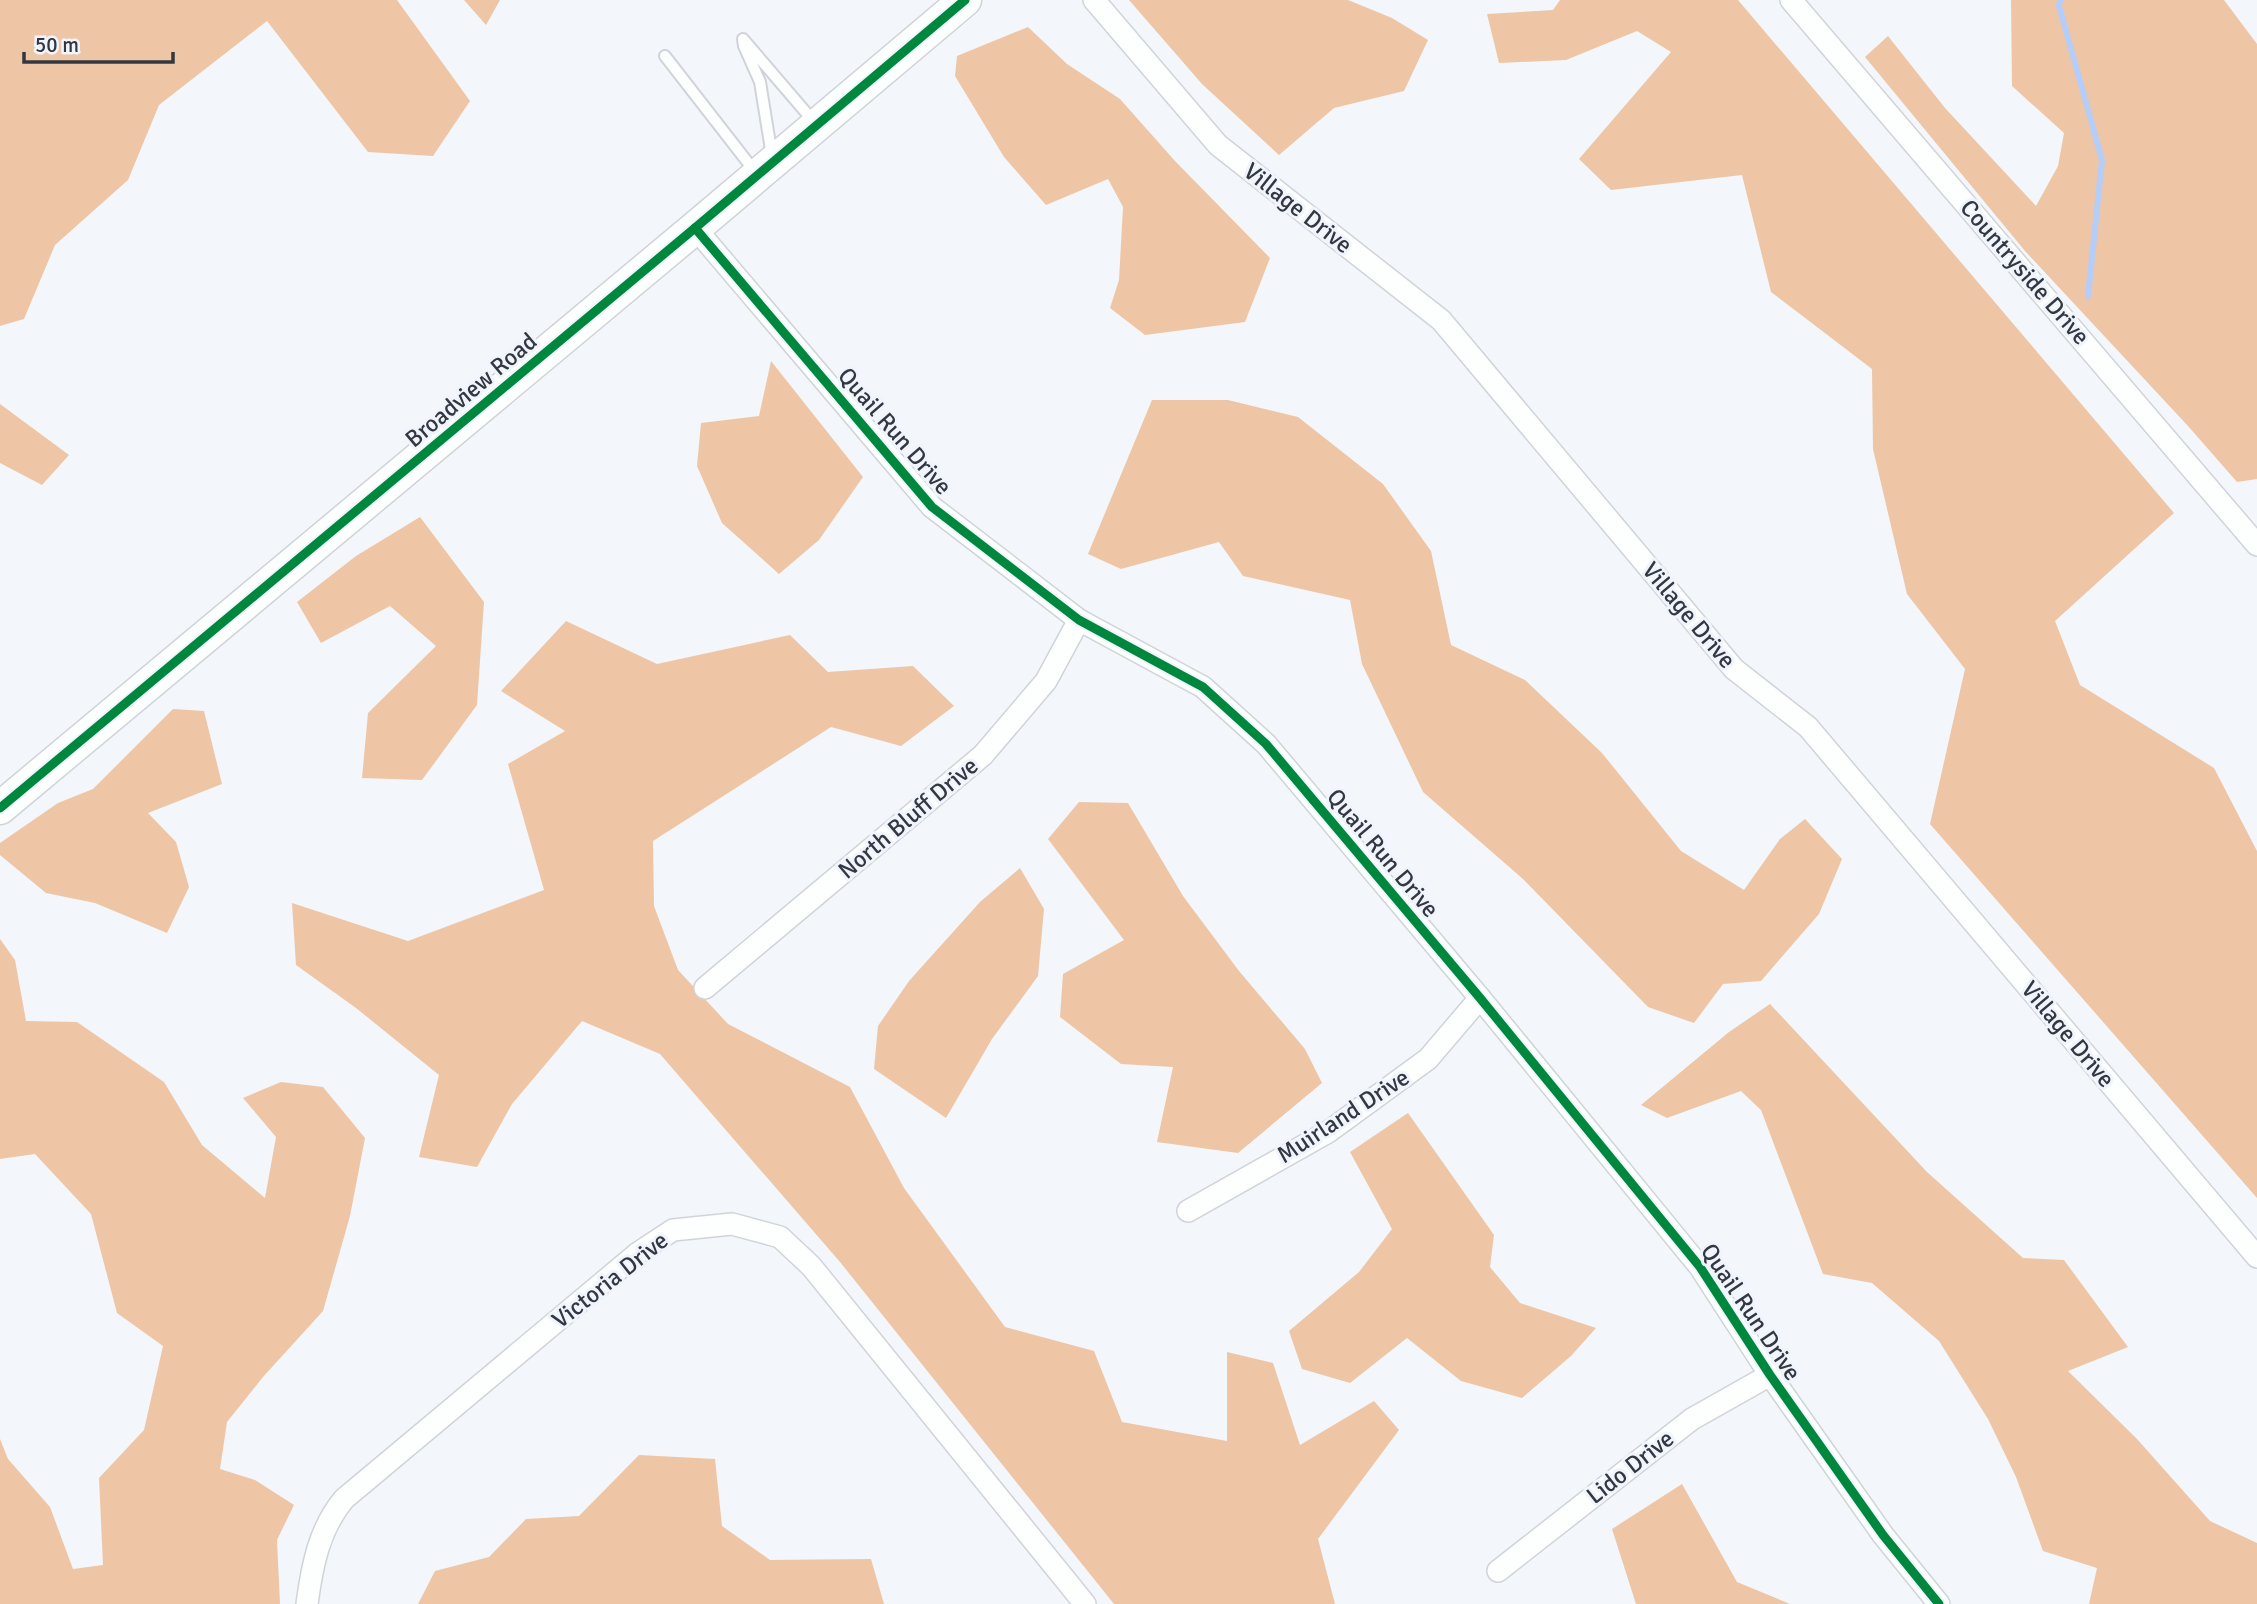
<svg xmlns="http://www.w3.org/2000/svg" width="2257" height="1604" font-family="Signika,sans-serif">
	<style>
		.forest { fill: #eec6a6 }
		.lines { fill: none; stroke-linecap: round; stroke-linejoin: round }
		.stream { stroke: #b5cdf9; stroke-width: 6 }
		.service-casing { stroke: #d0d4d9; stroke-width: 14 }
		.minor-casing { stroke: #d0d4d9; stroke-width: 24 }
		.primary-casing { stroke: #d0d4d9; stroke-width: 35 }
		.service { stroke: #fdfefe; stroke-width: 10 }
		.minor { stroke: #fdfefe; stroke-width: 21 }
		.primary { stroke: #fdfefe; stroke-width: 32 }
		.cycleway-casing { stroke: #f0f5fd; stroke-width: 13 }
		.cycleway { stroke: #00873e; stroke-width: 9 }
		.labels { text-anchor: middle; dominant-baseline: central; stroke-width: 6; stroke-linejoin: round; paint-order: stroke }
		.street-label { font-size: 24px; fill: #333840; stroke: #f0f5fd }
	</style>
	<rect width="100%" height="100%" fill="#f3f6fa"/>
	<g class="forest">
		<path d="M0 0H397L470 101 433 156 368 152 267 21 159 105 128 180 55 245 24 319 0 326Z"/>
		<path d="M464 0H500L486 25Z"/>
		<path d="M1129 0H1348L1392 18 1428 40 1404 91 1334 108 1279 155 1202 84Z"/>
		<path d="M1560 0H1738L2174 513 2055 621 2080 685 2214 768 2257 851V1198L1930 824 1965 669 1907 594 1873 449 1872 369 1771 292 1742 175 1611 190 1579 159 1671 52 1637 31 1566 60 1499 63 1487 14 1553 10Z"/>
		<path d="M2011 0H2224L2257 44V479L2237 482 2188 426 2025 251 1865 57 1888 36 1945 108 2036 206 2058 166 2064 133 2012 86Z"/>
		<path d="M1028 27 1067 64 1120 99 1175 161 1270 258 1245 322 1145 335 1110 308 1119 280 1123 207 1108 179 1046 205 1004 157 955 76 957 56Z"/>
		<path d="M771 361 863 477 819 540 779 574 722 523 697 466 701 423 759 416Z"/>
		<path d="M1152 400H1228L1298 417 1383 484 1431 551 1451 645 1525 680 1602 753 1681 851 1744 890 1780 839 1805 819 1842 859 1819 914 1761 981 1723 984 1694 1023 1648 1007 1523 879 1423 792 1362 664 1350 600 1243 576 1219 542 1121 569 1088 554Z"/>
		<path d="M0 404 69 455 42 485 0 463Z"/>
		<path d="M420 517 484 602 477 705 422 780 362 778 368 713 436 646 390 606 321 643 297 602 356 556Z"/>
		<path d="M566 621 657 664 790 635 828 672 913 666 954 706 901 746 831 727 653 841 654 906 678 970 728 1024 850 1087 904 1188 1005 1327 1094 1351 1122 1422 1227 1441V1352L1273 1363 1300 1445 1374 1401 1399 1430 1318 1539 1335 1604H1114L840 1262 660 1054 582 1021 512 1104 477 1167 419 1157 439 1075 356 1008 296 965 292 903 408 941 544 890 508 764 565 731 501 691Z"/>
		<path d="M173 709 204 711 222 784 148 813 176 842 189 887 167 933 95 903 46 893 0 855V843L58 803 93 789Z"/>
		<path d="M1079 802 1128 803 1183 896 1239 971 1305 1049 1322 1083 1238 1153 1157 1142 1173 1067 1121 1064 1060 1017 1063 974 1124 940 1048 839Z"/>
		<path d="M1020 868 1044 909 1038 976 992 1039 946 1118 874 1069 878 1026 909 981 980 902Z"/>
		<path d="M0 939 15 960 26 1021 77 1022 164 1082 202 1145 265 1198 276 1137 243 1098 281 1082 323 1087 365 1138 350 1216 323 1311 263 1377 227 1422 220 1469 255 1480 294 1505 277 1540 280 1604H0V1439L8 1459 50 1507 73 1569 103 1565 99 1478 144 1430 163 1346 117 1313 91 1214 35 1154 0 1159Z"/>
		<path d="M1770 1004 1927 1172 2023 1258 2064 1260 2128 1347 2068 1371 2137 1439 2210 1521 2257 1543V1604H2089L2097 1568 2043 1551 2016 1477 1988 1419 1939 1341 1872 1283 1823 1274 1761 1110 1741 1091 1667 1118 1641 1105 1729 1032Z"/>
		<path d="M1408 1113 1494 1235 1490 1267 1520 1303 1596 1328 1571 1356 1522 1398 1461 1381 1407 1338 1350 1383 1302 1369 1289 1331 1359 1272 1392 1229 1350 1152Z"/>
		<path d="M639 1455 715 1459 722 1526 770 1560 871 1559 884 1604H418L435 1571 489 1557 526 1519 579 1516Z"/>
		<path d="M1682 1484 1737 1582 1790 1604H1636L1612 1529Z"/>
	</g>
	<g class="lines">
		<path class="stream" d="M2060 0 2059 6 2102 160 2088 296"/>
		<g class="service-casing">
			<g id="service">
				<path d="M665 56 756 173"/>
				<path d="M772 156 760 82 744 46 743 39 815 123"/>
			</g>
		</g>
		<g class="minor-casing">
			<g id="minor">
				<path d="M1094 0 1218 145 1441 320 1734 669 1808 727 2257 1257"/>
				<path d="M1791 0 2257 545"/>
				<path d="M695 228 932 507 1079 620 1203 687 1266 744 1480 998 1700 1267 1770 1375 1883 1535 1939 1604"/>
				<path d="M705 988 983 755 1046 681 1079 620"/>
				<path d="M1188 1211 1328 1132 1428 1059 1480 998"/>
				<path d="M1498 1571 1692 1419 1770 1375"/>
				<path d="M307 1604C312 1566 319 1529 344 1499L638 1253 673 1230 732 1224 780 1237 811 1266 1085 1604"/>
			</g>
		</g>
		<g class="primary-casing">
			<path id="primary" d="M0 808 695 228 965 0"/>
		</g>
		<use href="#service" class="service"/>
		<use href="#minor" class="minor"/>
		<use href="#primary" class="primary"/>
		<g class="cycleway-casing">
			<g id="cycleway">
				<path d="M695 228 932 507 1079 620 1203 687 1266 744 1480 998 1700 1267 1770 1375 1883 1535 1939 1604"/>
				<path d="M0 808 695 228 965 0"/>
			</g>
		</g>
		<use href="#cycleway" class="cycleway"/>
	</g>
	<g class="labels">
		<g class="street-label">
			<text transform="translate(1298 208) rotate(38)">Village Drive</text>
			<text transform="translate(2025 272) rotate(49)">Countryside Drive</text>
			<text transform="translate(471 390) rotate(-40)">Broadview Road</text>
			<text transform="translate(895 431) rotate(49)">Quail Run Drive</text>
			<text transform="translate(1689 615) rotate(50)">Village Drive</text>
			<text transform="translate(908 818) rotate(-40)">North Bluff Drive</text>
			<text transform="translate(1383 853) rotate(50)">Quail Run Drive</text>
			<text transform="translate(2068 1034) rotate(50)">Village Drive</text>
			<text transform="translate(1343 1116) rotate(-33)">Muirland Drive</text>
			<text transform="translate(610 1280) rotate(-38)">Victoria Drive</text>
			<text transform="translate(1751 1312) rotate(56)">Quail Run Drive</text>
			<text transform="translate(1630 1467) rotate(-38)">Lido Drive</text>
		</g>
	</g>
	<path d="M24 52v10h149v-10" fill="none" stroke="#333840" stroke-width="3.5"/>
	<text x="35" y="52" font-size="21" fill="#333840" stroke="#f0f5fd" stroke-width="5" paint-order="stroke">50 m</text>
</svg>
